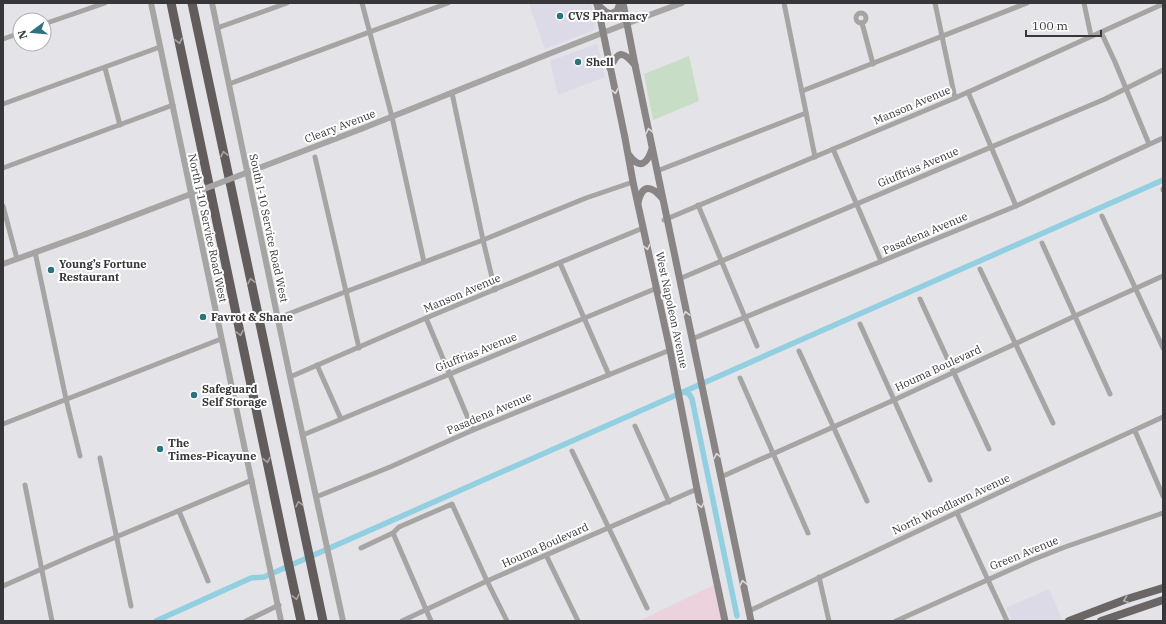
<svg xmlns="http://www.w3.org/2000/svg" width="1166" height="624" font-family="'IBM Plex Serif',serif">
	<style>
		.built { fill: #dcdae7 }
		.industrial { fill: #ebd2dc }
		.green { fill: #c8ddc5 }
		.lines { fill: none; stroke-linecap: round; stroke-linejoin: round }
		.canal { stroke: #92cfe1; stroke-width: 5.5 }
		.minor { stroke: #a7a4a4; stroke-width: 5 }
		.tertiary { stroke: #a7a4a4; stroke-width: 6 }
		.secondary { stroke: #898585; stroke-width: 7 }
		.trunk { stroke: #6b6666; stroke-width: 8 }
		.motorway { stroke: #625c5c; stroke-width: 9 }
		.tertiary-bridge { stroke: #a7a4a4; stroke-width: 6 }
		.oneway { stroke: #a9a5a5 }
		.oneway2 { stroke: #dcdada }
		.oneway3 { stroke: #b5b2b2 }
		.poi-dot { fill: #2b747d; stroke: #fff; stroke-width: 1.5 }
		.labels { text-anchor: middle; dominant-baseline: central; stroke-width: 4; stroke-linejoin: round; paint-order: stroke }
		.poi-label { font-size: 11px; font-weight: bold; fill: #373739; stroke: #fff; text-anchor: start }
		.street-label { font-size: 11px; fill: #373739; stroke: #fff }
	</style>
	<rect width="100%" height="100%" fill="#e3e3e8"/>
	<g class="built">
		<path d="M531 3H591L596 28 594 30 545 49 529 4Z"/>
		<path d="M596 44 598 45 605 77 558 95 550 61Z"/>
		<path d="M1049 589 1062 619 1056 621H1012L1006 608Z"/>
	</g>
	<path class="industrial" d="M714 585 722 621H639Z"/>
	<path class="green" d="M689 56 699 101 653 120 644 74Z"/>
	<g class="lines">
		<g class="canal">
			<path d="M684 392 689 394 692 399 737 616"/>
			<path d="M156 621 251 578 264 577 1163 180"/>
		</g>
		<g class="minor">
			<path d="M362 3 392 117 424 262"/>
			<path d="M784 3 815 157"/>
			<path d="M935 3 955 98"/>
			<path d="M1084 3 1091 36"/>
			<circle cx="861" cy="18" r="5"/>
			<path d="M862 23 873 64"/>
			<path d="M44 24 105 3"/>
			<path d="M217 28 287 3"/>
			<path d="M1101 32 1115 62 1149 144"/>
			<path d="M3 39 20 33"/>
			<path d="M105 68 120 125"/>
			<path d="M229 84 448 3"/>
			<path d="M802 91 1027 3"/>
			<path d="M968 92 1016 206"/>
			<path d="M452 93 483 240 495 290"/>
			<path d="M3 104 160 47"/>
			<path d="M833 149 881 261"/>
			<path d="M315 157 359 348"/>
			<path d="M3 168 173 105"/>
			<path d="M657 171 806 113"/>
			<path d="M1163 189V190"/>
			<path d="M698 205 757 346"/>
			<path d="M3 206 17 259"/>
			<path d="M1102 216 1163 348"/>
			<path d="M664 220 955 98 1163 4"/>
			<path d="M1042 243 1110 394"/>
			<path d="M35 252 66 399 80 456"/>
			<path d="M560 263 609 375"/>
			<path d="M980 269 1053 423"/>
			<path d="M679 279 1105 99 1163 70"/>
			<path d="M920 299 989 449"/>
			<path d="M278 318 345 292 483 240 586 198 633 182"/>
			<path d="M426 318 473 430"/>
			<path d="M860 324 930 480"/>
			<path d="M692 339 1016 206 1163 138"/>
			<path d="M799 351 867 501"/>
			<path d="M317 365 341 419"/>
			<path d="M290 377 426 318 643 228"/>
			<path d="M740 378 808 533"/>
			<path d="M3 424 221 339"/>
			<path d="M635 426 669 502"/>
			<path d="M1135 431 1163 496"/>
			<path d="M303 435 657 288"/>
			<path d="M572 451 647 608"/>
			<path d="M100 458 131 606"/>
			<path d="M721 477 894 400 1075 316 1163 276"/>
			<path d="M25 485 52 621"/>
			<path d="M316 497 390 467 473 430 670 350"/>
			<path d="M179 511 208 581"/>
			<path d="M957 513 1007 621"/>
			<path d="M393 533 431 621"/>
			<path d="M361 548 393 533 399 527 452 504 487 581 507 621"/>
			<path d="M546 555 578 621"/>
			<path d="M819 577 829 621"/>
			<path d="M3 586 85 550 252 480"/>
			<path d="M749 611 1013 486 1163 417"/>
			<path d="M246 621 279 605"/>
			<path d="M402 621 487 581 697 489"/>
			<path d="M896 621 1032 560 1065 547 1163 513"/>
		</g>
		<g class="tertiary">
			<path d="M151 3 281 621"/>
			<path d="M212 3 290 377 343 621"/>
			<path d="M361 129C468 87 574 42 682 3"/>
			<path d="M3 264 86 234"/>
		</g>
		<g class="secondary">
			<path d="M597 3 625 138 633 182 670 350 697 489 725 621"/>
			<path d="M623 3 635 65 751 621"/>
			<path d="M597 4 606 12 611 14 617 11 620 3"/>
			<path d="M610 68C618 51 622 50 635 65"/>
			<path d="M629 155C640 170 647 164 652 149"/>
			<path d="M638 203C642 184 651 185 662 198"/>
		</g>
		<g class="trunk">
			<path d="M1069 621 1127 599 1163 588"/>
			<path d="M1101 621 1163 600"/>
		</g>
		<g class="motorway">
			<path d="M171 3 286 552 301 621"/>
			<path d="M192 3 323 621"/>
		</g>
		<path class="tertiary-bridge" d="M86 234 361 129"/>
	</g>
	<defs><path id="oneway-chevron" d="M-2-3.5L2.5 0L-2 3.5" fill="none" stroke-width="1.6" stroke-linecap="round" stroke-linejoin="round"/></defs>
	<g class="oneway">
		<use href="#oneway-chevron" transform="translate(179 41) rotate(78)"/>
		<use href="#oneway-chevron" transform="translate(224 154) rotate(-102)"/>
		<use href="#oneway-chevron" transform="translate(251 281) rotate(-102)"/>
		<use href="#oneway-chevron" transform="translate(240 333) rotate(78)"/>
		<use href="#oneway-chevron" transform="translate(267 460) rotate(78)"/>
		<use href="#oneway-chevron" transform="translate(299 504) rotate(-102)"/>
		<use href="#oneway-chevron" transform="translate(296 597) rotate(78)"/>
	</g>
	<g class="oneway2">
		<use href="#oneway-chevron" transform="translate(615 91) rotate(78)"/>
		<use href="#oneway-chevron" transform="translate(649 131) rotate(-102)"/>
		<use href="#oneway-chevron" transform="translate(647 247) rotate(77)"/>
		<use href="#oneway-chevron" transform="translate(686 314) rotate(-102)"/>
		<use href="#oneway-chevron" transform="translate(717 456) rotate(-102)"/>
		<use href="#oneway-chevron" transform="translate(701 505) rotate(78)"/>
		<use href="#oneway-chevron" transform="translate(743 583) rotate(-103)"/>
	</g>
	<use class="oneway3" href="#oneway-chevron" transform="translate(1126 600) rotate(161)"/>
	<g class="poi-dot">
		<circle cx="560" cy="16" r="4"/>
		<circle cx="578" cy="62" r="4"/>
		<circle cx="51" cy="270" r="4"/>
		<circle cx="203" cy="317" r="4"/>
		<circle cx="194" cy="395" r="4"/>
		<circle cx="160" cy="449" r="4"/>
	</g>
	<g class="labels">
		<g class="poi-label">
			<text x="568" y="16">CVS Pharmacy</text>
			<text x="586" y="62">Shell</text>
			<text x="59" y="264">Young’s Fortune<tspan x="59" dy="13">Restaurant</tspan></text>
			<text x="211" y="317">Favrot &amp; Shane</text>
			<text x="202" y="389">Safeguard<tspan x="202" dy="13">Self Storage</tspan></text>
			<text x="168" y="443">The<tspan x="168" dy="13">Times-Picayune</tspan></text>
		</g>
		<g class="street-label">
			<text transform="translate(912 105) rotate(-23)">Manson Avenue</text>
			<text transform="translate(340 126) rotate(-21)">Cleary Avenue</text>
			<text transform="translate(918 167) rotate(-23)">Giuffrias Avenue</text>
			<text transform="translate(208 228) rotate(78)">North I-10 Service Road West</text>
			<text transform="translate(269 228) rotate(78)">South I-10 Service Road West</text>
			<text transform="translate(925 233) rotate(-23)">Pasadena Avenue</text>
			<text transform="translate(462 293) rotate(-23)">Manson Avenue</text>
			<text transform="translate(672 310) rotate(78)">West Napoleon Avenue</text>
			<text transform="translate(476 352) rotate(-22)">Giuffrias Avenue</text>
			<text transform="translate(938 368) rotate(-25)">Houma Boulevard</text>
			<text transform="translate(489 413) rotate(-23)">Pasadena Avenue</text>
			<text transform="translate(951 504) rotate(-25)">North Woodlawn Avenue</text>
			<text transform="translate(545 545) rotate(-24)">Houma Boulevard</text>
			<text transform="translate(1024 553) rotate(-22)">Green Avenue</text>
		</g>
	</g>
	<rect width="1166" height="624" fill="none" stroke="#373739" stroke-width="8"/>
	<g transform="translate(32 32) rotate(254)"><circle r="19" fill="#ffffff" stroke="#afafb0"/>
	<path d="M0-3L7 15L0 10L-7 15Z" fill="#2b747d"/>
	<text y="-6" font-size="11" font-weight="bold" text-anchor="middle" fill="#373739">N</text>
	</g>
	<path d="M1026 30v6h75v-6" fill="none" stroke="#373739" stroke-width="2"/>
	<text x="1032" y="30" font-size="12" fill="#373739" stroke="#ffffff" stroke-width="3" paint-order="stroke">100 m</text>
</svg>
